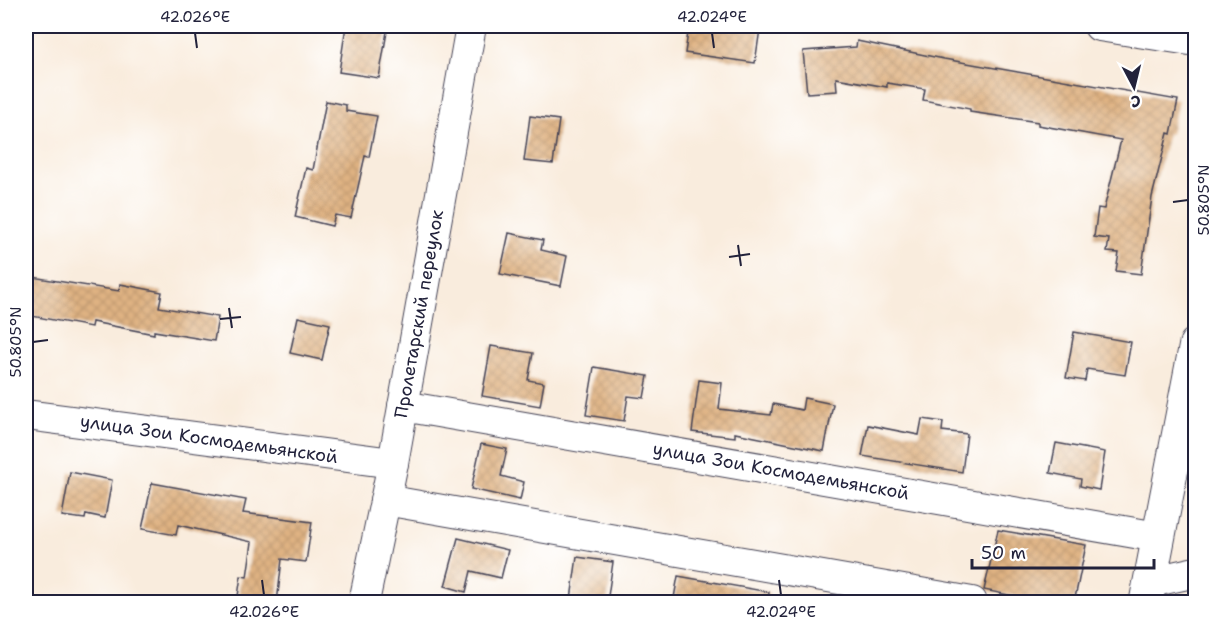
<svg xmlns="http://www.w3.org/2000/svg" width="1221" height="628" font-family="'Shantell Sans',sans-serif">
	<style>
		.building { fill: url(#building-cross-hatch) }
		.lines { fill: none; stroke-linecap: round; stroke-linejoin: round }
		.minor-casing { stroke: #424053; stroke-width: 32 }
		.major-casing { stroke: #424053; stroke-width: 35 }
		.minor { stroke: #fff; stroke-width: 30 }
		.major { stroke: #fff; stroke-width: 33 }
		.ticks { fill: none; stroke: #22223b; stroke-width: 2 }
		.labels { text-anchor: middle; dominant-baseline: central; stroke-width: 5; stroke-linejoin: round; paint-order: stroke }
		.street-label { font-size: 18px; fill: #22223b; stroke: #fff }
		.neatline { fill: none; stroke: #22223b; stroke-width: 2 }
		.ticks-label { font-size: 15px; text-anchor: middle; fill: #22223b }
	</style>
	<defs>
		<pattern id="building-cross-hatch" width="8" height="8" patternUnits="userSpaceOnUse" patternTransform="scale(1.5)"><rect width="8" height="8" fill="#dfb282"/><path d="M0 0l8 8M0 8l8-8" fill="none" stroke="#bf9971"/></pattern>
	</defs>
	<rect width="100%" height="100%" fill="#fff"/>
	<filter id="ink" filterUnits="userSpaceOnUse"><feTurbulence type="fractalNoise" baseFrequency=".0167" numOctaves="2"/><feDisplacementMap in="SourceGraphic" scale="12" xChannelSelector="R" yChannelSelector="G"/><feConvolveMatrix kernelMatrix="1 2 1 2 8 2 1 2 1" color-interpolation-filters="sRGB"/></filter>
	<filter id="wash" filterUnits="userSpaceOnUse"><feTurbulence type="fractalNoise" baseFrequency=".008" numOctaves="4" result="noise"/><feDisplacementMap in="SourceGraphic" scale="24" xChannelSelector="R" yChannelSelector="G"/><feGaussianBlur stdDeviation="1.35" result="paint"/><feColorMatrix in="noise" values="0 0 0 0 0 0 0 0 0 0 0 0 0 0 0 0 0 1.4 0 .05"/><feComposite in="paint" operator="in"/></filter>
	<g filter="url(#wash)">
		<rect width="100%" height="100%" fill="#f9ecdd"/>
		<g id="blocks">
			<g class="building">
				<path d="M346 26H388L379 78 339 72Z"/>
				<path d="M689 26H736L760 29 755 63 685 53Z"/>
				<path d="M857 41 944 59 1178 100 1171 134 1168 133 1152 197 1141 274 1116 271 1119 253 1107 252 1109 239 1094 237 1098 208 1104 209 1121 140 1038 125V122L970 112V109L923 100 925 89 887 83V87L836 78 837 91 807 93 803 51 856 47Z"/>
				<path d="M326 101 346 105V111L377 116 369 157 365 156 351 218 335 215 332 226 295 217 306 168 313 170Z"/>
				<path d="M530 116 559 120 553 164 524 161Z"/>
				<path d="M509 233 543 240 541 250 567 256 561 286 500 274Z"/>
				<path d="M26 276 119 291 120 284 162 292 159 307 218 317 214 341 154 331V334L92 322 91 327 26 315Z"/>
				<path d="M298 317 330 324 322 360 290 353Z"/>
				<path d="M1074 332 1131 342 1125 375 1087 369 1085 381 1066 378Z"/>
				<path d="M491 346 533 353 528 380 544 383 540 406 482 396Z"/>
				<path d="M594 367 648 376 644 398 628 396 624 421 586 415Z"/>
				<path d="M699 380 722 383 719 409 771 415 773 404 802 410 804 398 833 404 824 451 735 433V437L692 432Z"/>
				<path d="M922 419 943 422 942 431 967 434 962 472 862 456 868 425 919 435Z"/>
				<path d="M1056 443 1105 452 1099 490 1080 486 1081 479 1050 473Z"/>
				<path d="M481 444 507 449 501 476 524 482 520 500 471 489Z"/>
				<path d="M70 472 112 480 105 518 86 514 85 519 62 516Z"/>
				<path d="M152 483 246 500 243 513 312 522 306 562 282 559 277 603H237L241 576 247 577 252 542 178 525 176 535 142 529Z"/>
				<path d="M998 530 1086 545 1074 603H1049L984 590Z"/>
				<path d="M458 538 508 550 501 578 471 571 466 592 445 586Z"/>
				<path d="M577 557 613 562 607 603 571 599Z"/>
				<path d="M678 576 769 592 768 603H673Z"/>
			</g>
		</g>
	</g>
	<g filter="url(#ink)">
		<use href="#blocks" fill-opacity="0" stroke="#424053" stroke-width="1.5"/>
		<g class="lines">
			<g class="minor-casing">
				<g id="minor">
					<path d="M1099 26 1196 41"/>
					<path d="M403 406 1158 537"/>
					<path d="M26 415 393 463"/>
					<path d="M385 500 972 602"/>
					<path d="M1150 582 1196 572"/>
					<path d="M364 602 393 463 471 26"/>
				</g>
			</g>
			<g class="major-casing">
				<path id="major" d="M1146 602 1196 344"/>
			</g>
			<use href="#minor" class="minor"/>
			<use href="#major" class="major"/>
		</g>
	</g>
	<path class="ticks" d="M195 33 197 48M712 33 714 48M1173 202 1188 200M738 245 741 266M729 257 750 254M229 308 232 328M220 319 241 317M33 342 48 340M262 580 264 595M779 580 781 595"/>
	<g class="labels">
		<g class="street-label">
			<text transform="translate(419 314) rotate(-80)">Пролетарский переулок</text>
			<text transform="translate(209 439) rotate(8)">улица Зои Космодемьянской</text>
			<text transform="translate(781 471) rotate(10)">улица Зои Космодемьянской</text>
		</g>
	</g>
	<rect width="1221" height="628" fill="none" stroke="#fff" stroke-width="66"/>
	<g transform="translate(1134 87) rotate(173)" stroke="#ffffff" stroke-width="4.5" paint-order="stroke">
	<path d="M0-4.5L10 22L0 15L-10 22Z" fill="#22223b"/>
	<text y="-9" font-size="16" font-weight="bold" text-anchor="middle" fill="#22223b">С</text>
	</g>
	<path d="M972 559v9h182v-9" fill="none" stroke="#22223b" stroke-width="3"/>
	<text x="981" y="559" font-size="18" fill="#22223b" stroke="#ffffff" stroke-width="4.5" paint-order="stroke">50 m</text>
	<rect x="33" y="33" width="1155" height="562" class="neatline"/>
	<g class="ticks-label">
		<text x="195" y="22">42.026°E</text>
		<text x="712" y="22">42.024°E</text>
		<text transform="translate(1204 200) rotate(-90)" y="5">50.805°N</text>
		<text transform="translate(16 342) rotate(-90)" y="5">50.805°N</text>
		<text x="264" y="617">42.026°E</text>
		<text x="781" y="617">42.024°E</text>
	</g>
</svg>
